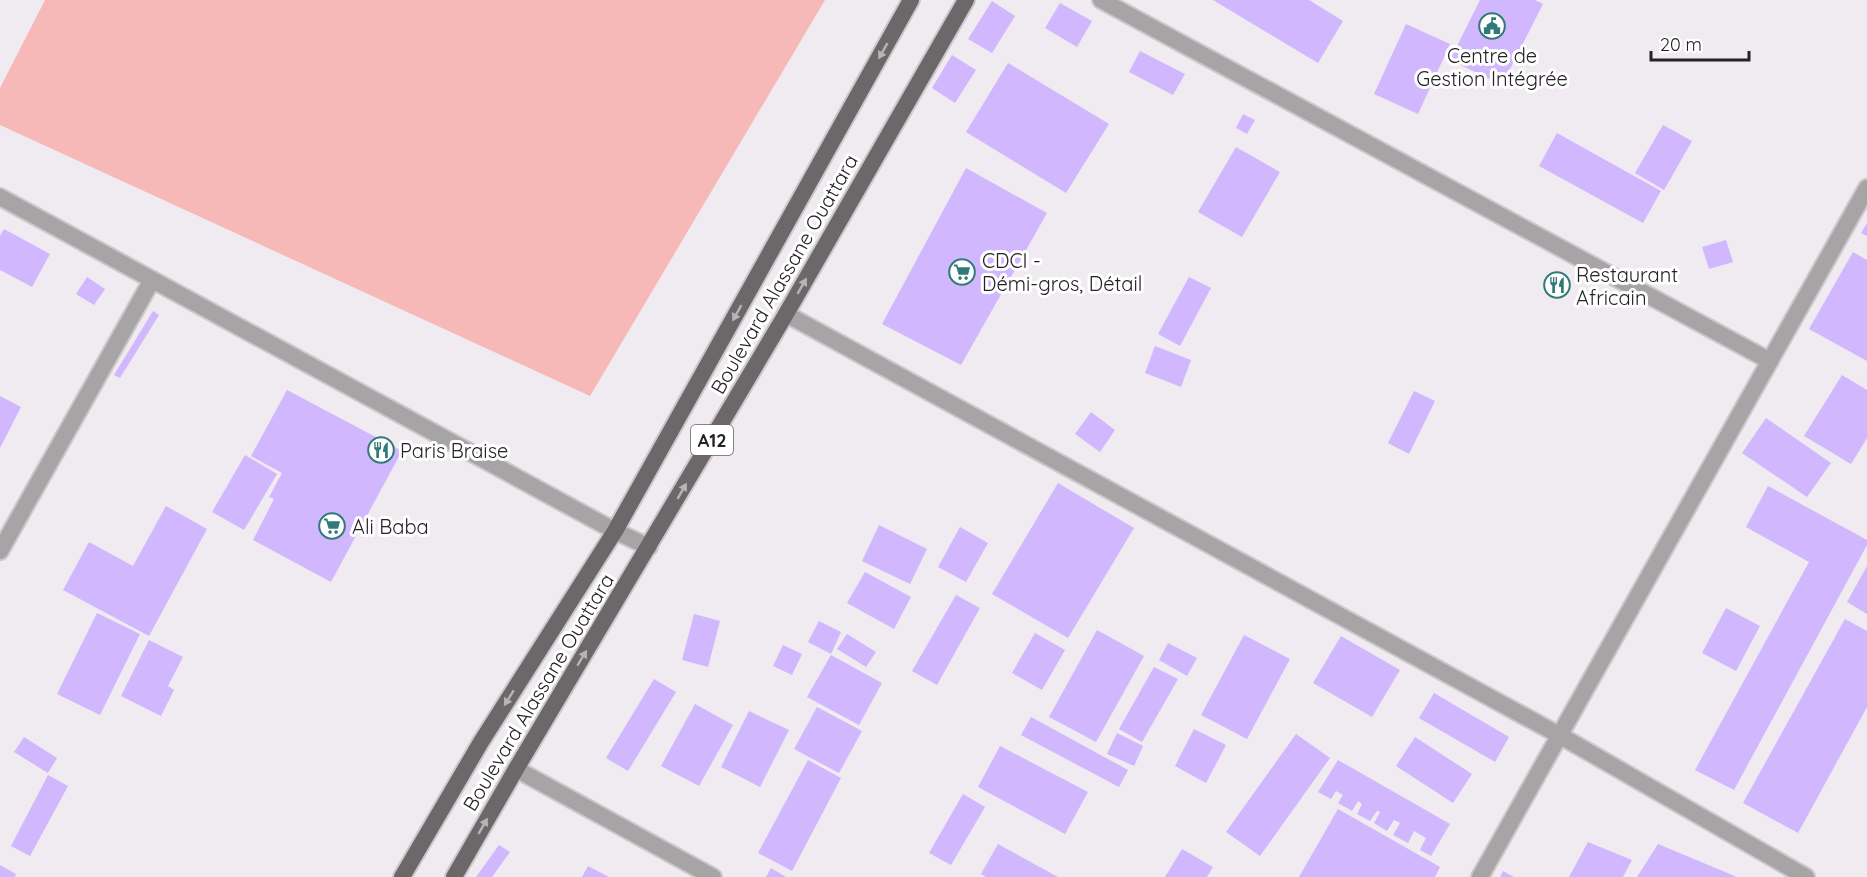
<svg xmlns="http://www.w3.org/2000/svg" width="1867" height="877" font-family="Quicksand,sans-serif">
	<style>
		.green { fill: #f7b8b8 }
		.building { fill: #d0b7fe }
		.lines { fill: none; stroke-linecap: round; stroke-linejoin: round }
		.minor-casing { stroke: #cbc7cb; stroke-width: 20 }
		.primary-casing { stroke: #cbc7cb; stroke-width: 20 }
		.minor { stroke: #a7a4a5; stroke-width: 16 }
		.primary { stroke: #6c686a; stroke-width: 16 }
		.oneway { fill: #b6b4b4 }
		.labels { text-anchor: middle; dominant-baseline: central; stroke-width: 6; stroke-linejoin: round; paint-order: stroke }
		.shield { fill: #fff; stroke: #666466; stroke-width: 1.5 }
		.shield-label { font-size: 18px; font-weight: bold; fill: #242224 }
		.poi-label { font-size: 20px; fill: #242224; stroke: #fff; text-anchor: start }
		.street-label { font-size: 20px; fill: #242224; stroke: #fff }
	</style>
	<rect width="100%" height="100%" fill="#f0ebf0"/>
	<path class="green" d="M45 0H825L590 396 0 125V88Z"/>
	<g class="building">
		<path d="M1213 0H1309L1343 21 1318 63Z"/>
		<path d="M1480 0H1535L1543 4 1502 85 1450 60Z"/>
		<path d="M992 1 1015 16 992 53 968 39Z"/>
		<path d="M1060 3 1092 21 1077 47 1045 28Z"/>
		<path d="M1406 24 1450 44 1418 114 1374 94Z"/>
		<path d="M1140 51 1185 74 1173 95 1129 72Z"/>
		<path d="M952 55 976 70 955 103 932 88Z"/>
		<path d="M1008 63 1109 124 1066 193 966 132Z"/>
		<path d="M1243 114 1255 120 1247 134 1236 128Z"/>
		<path d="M1663 125 1692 141 1664 190 1635 173Z"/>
		<path d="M1557 133 1661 191 1643 223 1539 166Z"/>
		<path d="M1236 147 1280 172 1242 237 1198 212Z"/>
		<path d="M966 168 1047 213 961 365 882 324Z"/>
		<path d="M1867 223V236L1861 233Z"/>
		<path d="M4 229 50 254 32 287 0 270V236Z"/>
		<path d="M1726 240 1733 262 1709 269 1702 247Z"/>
		<path d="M1853 252 1867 260V361L1809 329Z"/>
		<path d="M87 277 105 289 94 305 76 294Z"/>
		<path d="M1189 277 1211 288 1180 346 1158 334Z"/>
		<path d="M153 311 159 315 120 378 114 375Z"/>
		<path d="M1155 346 1191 360 1181 387 1145 373Z"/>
		<path d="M1842 375 1867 390V438L1851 464 1804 436Z"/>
		<path d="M287 390 402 451 331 582 253 540 274 499 269 497 282 473 251 456Z"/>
		<path d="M1414 391 1435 401 1409 454 1388 443Z"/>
		<path d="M0 396 21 407 0 448Z"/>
		<path d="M1091 412 1115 430 1100 452 1075 434Z"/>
		<path d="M1766 418 1831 463 1807 497 1742 453Z"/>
		<path d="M245 455 277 474 244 530 212 512Z"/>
		<path d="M1058 483 1134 528 1068 638 992 594Z"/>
		<path d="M1768 486 1867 540V545L1734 790 1695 770 1809 562 1746 527Z"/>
		<path d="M166 506 207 529 149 636 63 590 89 542 133 566Z"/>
		<path d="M879 525 927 549 910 584 862 561Z"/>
		<path d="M960 527 988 543 966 582 938 567Z"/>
		<path d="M1867 566V614L1847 602Z"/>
		<path d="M865 572 911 597 894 629 847 603Z"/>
		<path d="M956 595 980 608 937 685 912 671Z"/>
		<path d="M1726 608 1760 626 1736 671 1702 653Z"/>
		<path d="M97 613 140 634 100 715 57 694Z"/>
		<path d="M694 614 720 621 708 667 682 660Z"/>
		<path d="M1845 619 1867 631V707L1798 833 1743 803Z"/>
		<path d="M819 621 841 632 831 654 808 642Z"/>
		<path d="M1097 630 1144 656 1096 742 1049 717Z"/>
		<path d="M1035 633 1065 650 1042 690 1012 673Z"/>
		<path d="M847 634 876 652 866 667 837 649Z"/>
		<path d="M1244 635 1290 659 1247 739 1201 715Z"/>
		<path d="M1341 636 1400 670 1372 717 1313 683Z"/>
		<path d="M149 640 183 657 168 686 174 690 161 716 121 696Z"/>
		<path d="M1168 643 1197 658 1187 676 1159 660Z"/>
		<path d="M783 645 802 654 792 675 773 666Z"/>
		<path d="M831 655 882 683 859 725 807 697Z"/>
		<path d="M1154 667 1178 679 1142 742 1119 729Z"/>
		<path d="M654 679 676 692 628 771 606 758Z"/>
		<path d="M1434 693 1509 737 1495 762 1419 718Z"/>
		<path d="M695 704 733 725 699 786 661 766Z"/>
		<path d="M817 707 862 731 839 773 794 749Z"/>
		<path d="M749 711 789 730 760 787 721 767Z"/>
		<path d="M1031 717 1128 770 1119 787 1021 735Z"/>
		<path d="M1194 729 1226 745 1206 783 1175 766Z"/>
		<path d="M1117 733 1143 746 1134 766 1107 754Z"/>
		<path d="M1296 734 1330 758 1260 856 1226 832Z"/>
		<path d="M24 737 57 758 48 773 14 752Z"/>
		<path d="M1415 737 1472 774 1453 803 1396 766Z"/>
		<path d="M1000 746 1088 792 1065 834 978 787Z"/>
		<path d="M808 760 841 778 792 871 758 853Z"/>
		<path d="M1338 760 1450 824 1431 856 1420 850 1426 838 1414 831 1408 843 1393 835 1400 823 1394 820 1387 831 1374 823 1380 812 1377 811 1370 821 1357 814 1362 804 1358 801 1352 811 1338 803 1343 795 1336 791 1331 799 1318 792Z"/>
		<path d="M48 775 68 786 30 856 11 846Z"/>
		<path d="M963 794 985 807 951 865 929 853Z"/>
		<path d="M1338 809 1440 867 1435 877H1299Z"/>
		<path d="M1588 842 1632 860 1623 877H1569Z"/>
		<path d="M998 844 1058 877H986L981 874Z"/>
		<path d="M1658 844 1737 877H1637Z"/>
		<path d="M499 845 510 852 492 877H476Z"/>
		<path d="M1182 849 1213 867 1207 877H1165Z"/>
		<path d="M0 865 16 874 15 877H0Z"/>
		<path d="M588 866 609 877H582Z"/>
		<path d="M771 868 786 877H766Z"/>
		<path d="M1503 871 1514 877H1500Z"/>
	</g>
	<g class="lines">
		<g class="minor-casing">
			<g id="minor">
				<path d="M1101 0 1770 361"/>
				<path d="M0 197 615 531 649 547"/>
				<path d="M786 314 1559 735 1806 877"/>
				<path d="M0 551 152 280"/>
				<path d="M516 769 713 877"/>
				<path d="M1480 877 1867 188"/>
			</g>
		</g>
		<g class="primary-casing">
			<g id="primary">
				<path d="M402 877 481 742 615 531 911 0"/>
				<path d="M454 877 516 769 786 314 966 0"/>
			</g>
		</g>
		<use href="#minor" class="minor"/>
		<use href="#primary" class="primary"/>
	</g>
	<defs><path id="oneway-solid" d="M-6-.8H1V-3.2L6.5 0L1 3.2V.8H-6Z" transform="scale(1.5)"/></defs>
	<g class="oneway">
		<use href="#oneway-solid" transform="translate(883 51) rotate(119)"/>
		<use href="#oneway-solid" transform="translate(802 286) rotate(-60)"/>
		<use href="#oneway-solid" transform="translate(737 313) rotate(119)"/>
		<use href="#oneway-solid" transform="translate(682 491) rotate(-60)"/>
		<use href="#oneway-solid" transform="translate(582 658) rotate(-59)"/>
		<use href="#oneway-solid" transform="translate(509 698) rotate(122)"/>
		<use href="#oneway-solid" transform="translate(483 826) rotate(-60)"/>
	</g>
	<defs>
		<g id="civic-ring" transform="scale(1.35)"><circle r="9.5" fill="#fff" stroke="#317a7a" stroke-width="1.5"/><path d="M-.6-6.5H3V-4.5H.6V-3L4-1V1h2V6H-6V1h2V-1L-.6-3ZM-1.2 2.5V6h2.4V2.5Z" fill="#317a7a"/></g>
		<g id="supermarket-ring" transform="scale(1.35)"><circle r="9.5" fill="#fff" stroke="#317a7a" stroke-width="1.5"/><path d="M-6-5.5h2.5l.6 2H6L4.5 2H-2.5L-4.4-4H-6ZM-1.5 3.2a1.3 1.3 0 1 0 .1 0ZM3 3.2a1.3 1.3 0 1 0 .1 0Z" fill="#317a7a"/></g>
		<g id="restaurant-ring" transform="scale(1.35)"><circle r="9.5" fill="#fff" stroke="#317a7a" stroke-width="1.5"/><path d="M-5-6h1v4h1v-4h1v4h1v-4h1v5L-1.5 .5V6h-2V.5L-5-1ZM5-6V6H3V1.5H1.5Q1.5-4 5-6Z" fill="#317a7a"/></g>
	</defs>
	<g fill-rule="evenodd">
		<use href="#civic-ring" x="1492" y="26"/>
		<use href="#supermarket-ring" x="962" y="272"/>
		<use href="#restaurant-ring" x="1557" y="285"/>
		<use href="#restaurant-ring" x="381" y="450"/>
		<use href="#supermarket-ring" x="332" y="526"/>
	</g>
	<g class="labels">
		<rect class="shield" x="691" y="425" width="42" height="30" rx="4.5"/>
		<g class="shield-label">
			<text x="712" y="440">A12</text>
		</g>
		<g class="poi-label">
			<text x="1492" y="55" text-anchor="middle">Centre de<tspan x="1492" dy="23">Gestion Intégrée</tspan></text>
			<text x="982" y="260">CDCI -<tspan x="982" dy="23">Démi-gros, Détail</tspan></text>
			<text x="1576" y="274">Restaurant<tspan x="1576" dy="23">Africain</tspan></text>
			<text x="400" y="450">Paris Braise</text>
			<text x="352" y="526">Ali Baba</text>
		</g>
		<g class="street-label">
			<text transform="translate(784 274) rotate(-60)">Boulevard Alassane Ouattara</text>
			<text transform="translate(538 692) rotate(-59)">Boulevard Alassane Ouattara</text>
		</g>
	</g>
	<path d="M1651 51v9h98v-9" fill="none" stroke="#242224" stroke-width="3"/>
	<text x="1660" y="51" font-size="18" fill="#242224" stroke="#ffffff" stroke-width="4.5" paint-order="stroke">20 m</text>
</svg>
